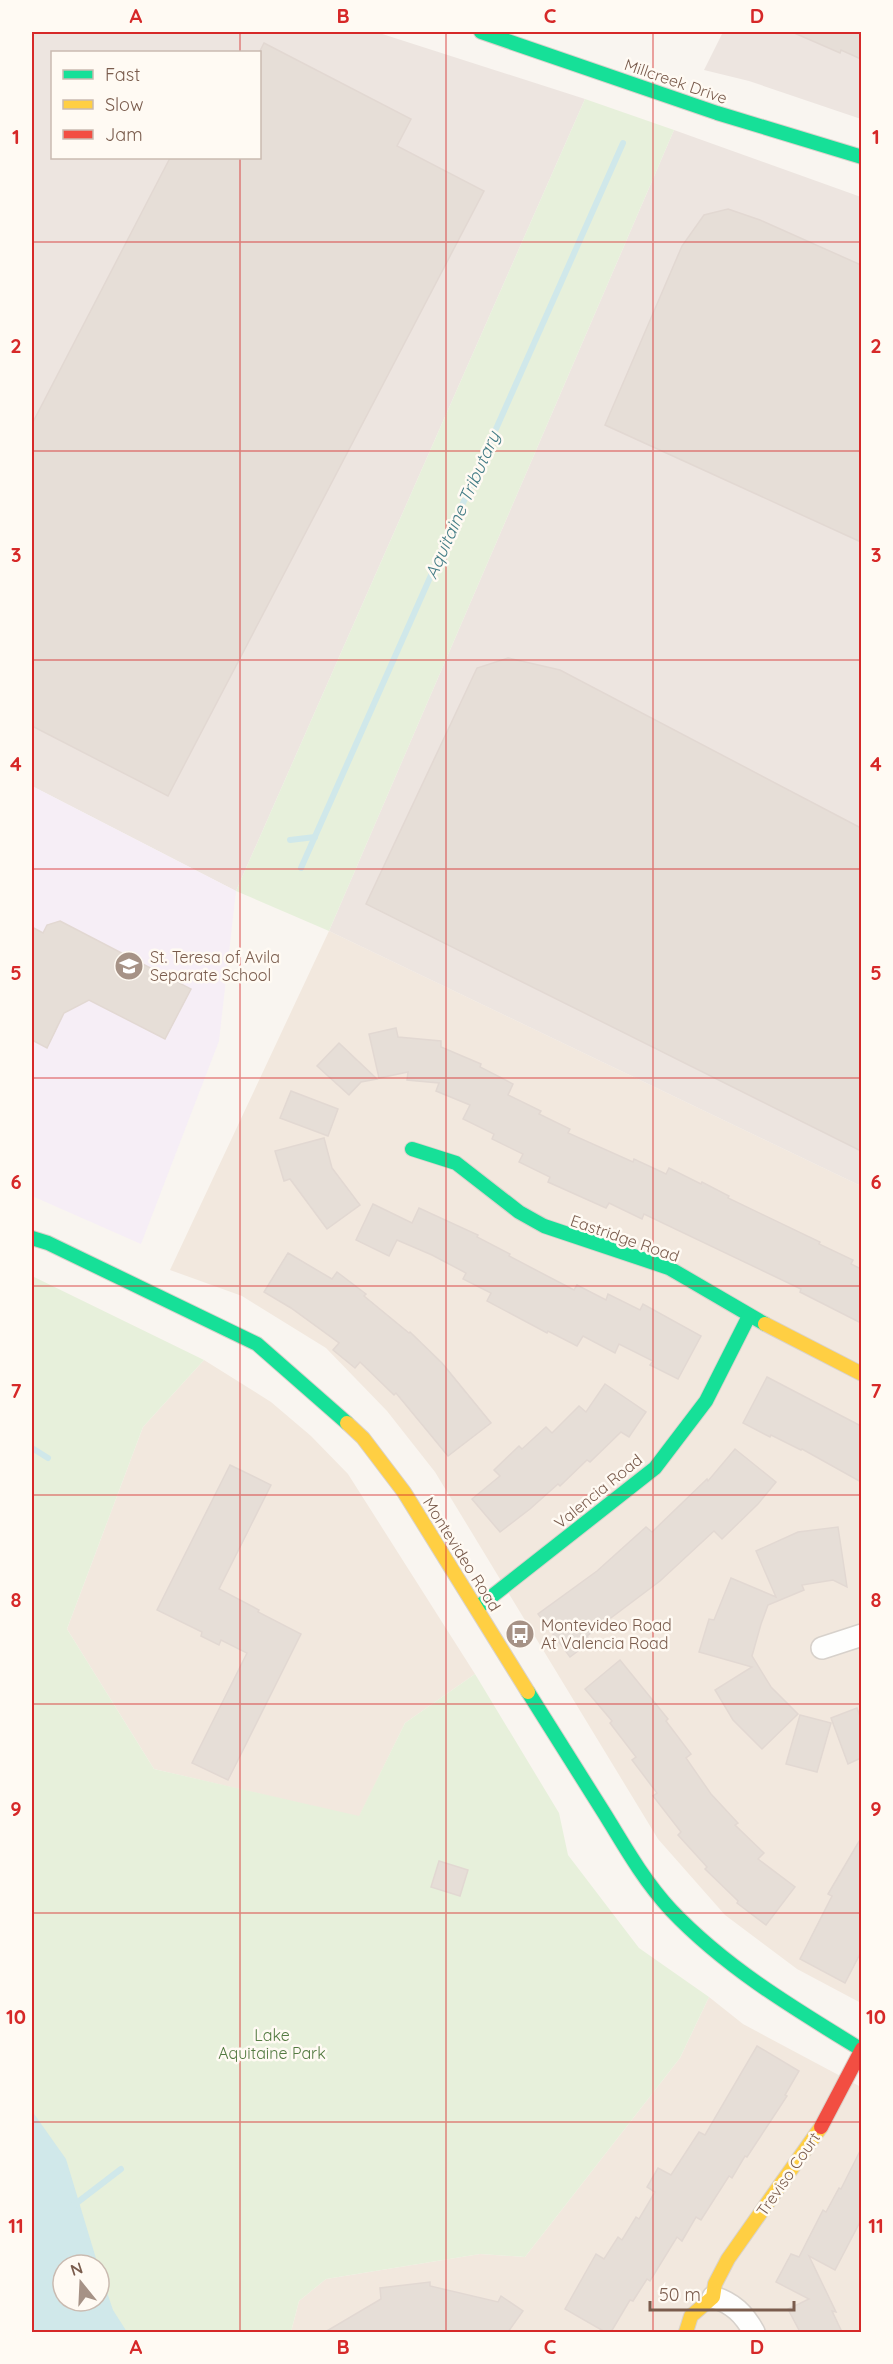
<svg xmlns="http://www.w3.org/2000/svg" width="893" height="2364" font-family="Quicksand,sans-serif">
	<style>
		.residential { fill: #f2e8de }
		.industrial { fill: #ede5e0; fill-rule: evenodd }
		.education { fill: #f6eef6 }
		.green { fill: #e7f0db; fill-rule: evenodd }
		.water { fill: #d0e8ea }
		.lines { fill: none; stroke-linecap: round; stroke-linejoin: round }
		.stream { stroke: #d0e8ea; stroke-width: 6 }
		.building { fill: #e6ded7; stroke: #e2d8d2; stroke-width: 1.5 }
		.street-casing { stroke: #d7d1cb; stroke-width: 24 }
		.fast-casing { stroke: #d9d2cb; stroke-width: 16 }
		.slow-casing { stroke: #d9d2cb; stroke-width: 16 }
		.jam-casing { stroke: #d9d2cb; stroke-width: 16 }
		.street { stroke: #fefefd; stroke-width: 21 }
		.fast { stroke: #16e098; stroke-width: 14 }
		.slow { stroke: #ffcf43; stroke-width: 14 }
		.jam { stroke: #f24e42; stroke-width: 14 }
		.grid { fill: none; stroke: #d62828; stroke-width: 1.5; stroke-opacity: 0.55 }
		.labels { text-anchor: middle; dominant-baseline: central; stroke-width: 5; stroke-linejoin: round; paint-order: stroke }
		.street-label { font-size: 16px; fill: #7a5c4d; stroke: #fffaf3 }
		.poi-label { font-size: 16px; fill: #7a5c4d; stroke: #fffaf3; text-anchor: start }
		.park-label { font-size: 16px; fill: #537a41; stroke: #fffaf3 }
		.water-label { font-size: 18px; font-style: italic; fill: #437c86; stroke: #fffaf3 }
		.neatline { fill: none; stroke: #d62828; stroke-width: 2 }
		.grid-label { font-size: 20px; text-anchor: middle; font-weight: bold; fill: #d62828 }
	</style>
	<rect width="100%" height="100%" fill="#f9f5f0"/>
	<g class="residential">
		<path d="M329 931 861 1186V2003L797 1969 725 1915 658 1839 435 1472 387 1411 326 1348 242 1296 170 1270Z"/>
		<path d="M204 1360 271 1402 311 1436 348 1474 475 1674 405 1723 359 1817 154 1769 67 1629 143 1427Z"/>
		<path d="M709 1997 743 2024 861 2087V2332H291L299 2301 326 2279 480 2254 525 2257 680 2058Z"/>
	</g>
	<g class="industrial">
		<path d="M32 32H376L585 99 236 891 32 786ZM52 52H260V158H52Z"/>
		<path d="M723 32H861V119L749 81 704 70Z"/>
		<path d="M674 130 861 197V1186L329 931Z"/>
	</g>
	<path class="education" d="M32 786 236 891 219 1041 141 1244 32 1196Z"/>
	<g class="green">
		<path d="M585 99 674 130 329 931 236 891Z"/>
		<path d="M32 1276 204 1360 143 1427 67 1629 154 1769 359 1816 405 1723 475 1674 559 1813 568 1855 639 1948 709 1997 680 2058 525 2257 480 2254 326 2279 299 2301 291 2332H32ZM63 2265H99V2301H63Z"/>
	</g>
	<path class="water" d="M32 2111 66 2159 98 2265H63V2301H99V2268L113 2310 127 2332H32Z"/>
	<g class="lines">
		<g class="stream">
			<path d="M290 840 315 837"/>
			<path d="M301 868 623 143"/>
			<path d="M32 1448 48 1458"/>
			<path d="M74 2205 121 2169"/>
		</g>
	</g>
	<g class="building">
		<path d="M792 32H861V59L841 50 840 53Z"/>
		<path d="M264 43 411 119 397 146 484 191 168 796 32 726V424L170 158H260V51Z"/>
		<path d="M728 209 760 220 861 265V542L605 425 682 246 704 215Z"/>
		<path d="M508 658 560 670 861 828V1151L366 904 477 668Z"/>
		<path d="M60 921 191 989 165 1039 89 1000 64 1013 47 1048 32 1040V927L43 933 47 925Z"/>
		<path d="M396 1028 398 1037 441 1041V1047L481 1064 480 1067 513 1084 508 1095 541 1111 539 1114 570 1129 568 1133 633 1162 634 1159 666 1174 669 1168 701 1184 702 1182 729 1196 728 1198 820 1242 819 1244 853 1260 851 1264 861 1269V1323L800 1292 801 1289 644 1214 642 1219 609 1203 606 1208 548 1182 550 1177 519 1162 523 1154 492 1139 494 1134 463 1119 470 1105 436 1091 439 1083 407 1080 408 1072 379 1078 369 1034Z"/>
		<path d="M339 1043 377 1079 361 1082 349 1095 317 1066Z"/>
		<path d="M291 1091 338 1109 328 1136 280 1118Z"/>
		<path d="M324 1138 332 1168 360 1205 327 1229 290 1179 284 1181 275 1151Z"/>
		<path d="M373 1204 412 1223 419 1208 478 1235 477 1237 510 1254 509 1256 574 1290 577 1285 606 1300 608 1294 640 1310 643 1304 701 1336 678 1379 650 1365 653 1361 619 1344 615 1353 583 1336 577 1346 548 1331 547 1333 487 1301 491 1293 463 1279 466 1273 432 1255 397 1240 389 1256 356 1240Z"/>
		<path d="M288 1253 332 1279 337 1272 366 1294 364 1296 409 1333 410 1332 442 1363 491 1423 448 1456 396 1393 394 1395 360 1362 355 1368 333 1350 339 1343 291 1308 264 1292Z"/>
		<path d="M767 1377 861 1426V1482L802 1449 801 1450 771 1435 770 1437 743 1423Z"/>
		<path d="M605 1384 646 1412 629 1437 621 1432 590 1462 587 1460 560 1486 558 1484 530 1509 500 1532 472 1499 500 1476 494 1470 519 1446 522 1449 546 1427 552 1433 579 1406 586 1412Z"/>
		<path d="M735 1449 776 1482 758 1504 722 1539 714 1531 660 1581 587 1636 591 1641 570 1657 538 1614 597 1571 646 1527 652 1532 707 1479 708 1481Z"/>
		<path d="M230 1465 271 1485 219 1589 259 1610 258 1612 301 1634 228 1780 192 1763 247 1653 221 1640 219 1645 201 1636 202 1632 157 1610Z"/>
		<path d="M838 1527 847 1587 833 1580 802 1585 804 1590 768 1605 761 1624 752 1656 771 1687 798 1714 762 1749 733 1720 715 1690 752 1667 699 1652 709 1619 714 1620 731 1578 776 1597 756 1551 798 1532Z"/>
		<path d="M620 1660 668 1719 666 1721 691 1754 686 1758 711 1794 738 1823 735 1825 764 1853 758 1859 795 1887 766 1925 737 1903 738 1901 705 1869 707 1867 678 1835 681 1832 653 1796 657 1793 632 1760 636 1757 610 1723 612 1721 585 1689Z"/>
		<path d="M857 1708 861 1719V1758L848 1764 831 1718Z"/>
		<path d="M800 1715 831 1723 817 1772 786 1764Z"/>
		<path d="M861 1838V1952L845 1983 800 1959 832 1896 828 1894Z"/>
		<path d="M439 1861 468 1870 460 1896 431 1887Z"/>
		<path d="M757 2046 799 2071 785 2095 787 2096 747 2157 745 2156 732 2178 729 2176 701 2220 696 2217 682 2241 677 2237 650 2281 647 2279 633 2301 630 2300 611 2332H605L565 2309 596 2254 604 2259 618 2237 622 2240 636 2217 639 2219 655 2192 647 2187 658 2168 671 2175 699 2132 705 2135Z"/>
		<path d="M861 2149V2220L835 2270 809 2256 836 2312 832 2311 842 2332H800L788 2309 809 2299 776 2282 791 2254 799 2257 823 2210 826 2212 839 2188 841 2189Z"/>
		<path d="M430 2282V2286L498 2302 501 2296 523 2311 508 2332H325L381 2299 380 2288Z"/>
	</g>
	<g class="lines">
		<g class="street-casing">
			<g id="street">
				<path d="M822 1648 862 1635"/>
				<path d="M713 2297C733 2303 744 2314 754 2332"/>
			</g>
		</g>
		<g class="fast-casing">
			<g id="fast">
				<path d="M481 32 717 113 862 157"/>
				<path d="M412 1149 456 1163 519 1212 544 1226 669 1268 765 1324"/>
				<path d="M32 1238 48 1243 257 1344 347 1423"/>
				<path d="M477 1608 655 1468 706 1401 749 1316"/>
				<path d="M528 1692C554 1733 580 1775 606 1816 626 1849 645 1882 671 1910 726 1968 795 2009 862 2050"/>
			</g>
		</g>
		<g class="slow-casing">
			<g id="slow">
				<path d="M765 1324 862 1374"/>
				<path d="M347 1423 363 1438 404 1492 528 1692"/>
				<path d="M686 2332 691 2316 713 2297 715 2284 728 2259 821 2127"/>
			</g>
		</g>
		<g class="jam-casing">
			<path id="jam" d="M821 2127 862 2049"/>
		</g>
		<use href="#street" class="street"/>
		<use href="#fast" class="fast"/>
		<use href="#slow" class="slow"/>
		<use href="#jam" class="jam"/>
	</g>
	<path class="grid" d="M240 32V52M446 32V2332M653 32V2332M240 158V2332M32 242H862M32 451H862M32 660H862M32 869H862M32 1078H862M32 1286H862M32 1495H862M32 1704H862M32 1913H862M32 2122H862"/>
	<defs>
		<g id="school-disc" transform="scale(1.5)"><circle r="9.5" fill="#a69286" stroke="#fffaf3"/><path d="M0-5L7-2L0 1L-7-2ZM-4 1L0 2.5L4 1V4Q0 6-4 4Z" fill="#fff"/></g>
		<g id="bus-disc" transform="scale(1.5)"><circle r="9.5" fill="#a69286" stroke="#fffaf3"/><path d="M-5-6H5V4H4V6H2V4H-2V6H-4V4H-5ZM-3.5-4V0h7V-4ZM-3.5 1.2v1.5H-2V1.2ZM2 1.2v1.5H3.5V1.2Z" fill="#fff"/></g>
	</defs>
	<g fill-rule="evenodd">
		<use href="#school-disc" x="129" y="966"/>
		<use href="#bus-disc" x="520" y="1634"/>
	</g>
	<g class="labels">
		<g class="street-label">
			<text transform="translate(676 81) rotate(19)">Millcreek Drive</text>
			<text transform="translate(625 1238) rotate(19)">Eastridge Road</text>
			<text transform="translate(598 1491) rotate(-39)">Valencia Road</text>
			<text transform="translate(462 1554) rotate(58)">Montevideo Road</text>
			<text transform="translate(788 2174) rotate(-55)">Treviso Court</text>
		</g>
		<g class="poi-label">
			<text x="150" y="957">St. Teresa of Avila<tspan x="150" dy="18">Separate School</tspan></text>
			<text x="541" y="1625">Montevideo Road<tspan x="541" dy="18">At Valencia Road</tspan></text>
		</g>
		<g class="park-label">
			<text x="272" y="2035">Lake<tspan x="272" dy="18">Aquitaine Park</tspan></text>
		</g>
		<g class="water-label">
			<text transform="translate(462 505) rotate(-66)">Aquitaine Tributary</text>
		</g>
	</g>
	<rect width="893" height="2364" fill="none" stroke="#fffaf3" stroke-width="66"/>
	<rect x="51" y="51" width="210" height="108" fill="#fffaf3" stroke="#cabbb1" stroke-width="1.5"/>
	<rect x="63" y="70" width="30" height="9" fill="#16e098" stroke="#cabbb1" stroke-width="1.5"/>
	<text x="105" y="81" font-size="18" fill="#7a5c4d">Fast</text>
	<rect x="63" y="100" width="30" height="9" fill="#ffcf43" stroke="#cabbb1" stroke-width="1.5"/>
	<text x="105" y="111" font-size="18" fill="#7a5c4d">Slow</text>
	<rect x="63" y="130" width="30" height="9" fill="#f24e42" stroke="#cabbb1" stroke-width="1.5"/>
	<text x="105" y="141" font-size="18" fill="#7a5c4d">Jam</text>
	<g transform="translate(81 2283) rotate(342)"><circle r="28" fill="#fffaf3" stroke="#cabbb1" stroke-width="1.5"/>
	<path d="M0-4.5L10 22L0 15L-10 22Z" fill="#a69286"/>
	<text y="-9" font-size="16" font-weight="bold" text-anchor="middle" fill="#7a5c4d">N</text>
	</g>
	<path d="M650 2301v9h144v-9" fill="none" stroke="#7a5c4d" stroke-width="3"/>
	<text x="659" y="2301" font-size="18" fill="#7a5c4d" stroke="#fffaf3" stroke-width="4.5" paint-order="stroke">50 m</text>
	<rect x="33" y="33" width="827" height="2298" class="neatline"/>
	<g class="grid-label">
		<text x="136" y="23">A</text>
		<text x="343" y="23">B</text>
		<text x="550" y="23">C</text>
		<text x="757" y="23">D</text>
		<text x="16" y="144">1</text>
		<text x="876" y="144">1</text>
		<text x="16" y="353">2</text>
		<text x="876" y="353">2</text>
		<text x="16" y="562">3</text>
		<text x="876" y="562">3</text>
		<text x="16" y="771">4</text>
		<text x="876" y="771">4</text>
		<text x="16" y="980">5</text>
		<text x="876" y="980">5</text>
		<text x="16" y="1189">6</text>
		<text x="876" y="1189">6</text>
		<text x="16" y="1398">7</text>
		<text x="876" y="1398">7</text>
		<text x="16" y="1607">8</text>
		<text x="876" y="1607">8</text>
		<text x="16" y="1816">9</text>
		<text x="876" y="1816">9</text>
		<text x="16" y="2024">10</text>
		<text x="876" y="2024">10</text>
		<text x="16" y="2233">11</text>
		<text x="876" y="2233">11</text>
		<text x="136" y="2354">A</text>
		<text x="343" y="2354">B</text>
		<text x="550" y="2354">C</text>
		<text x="757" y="2354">D</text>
	</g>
</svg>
